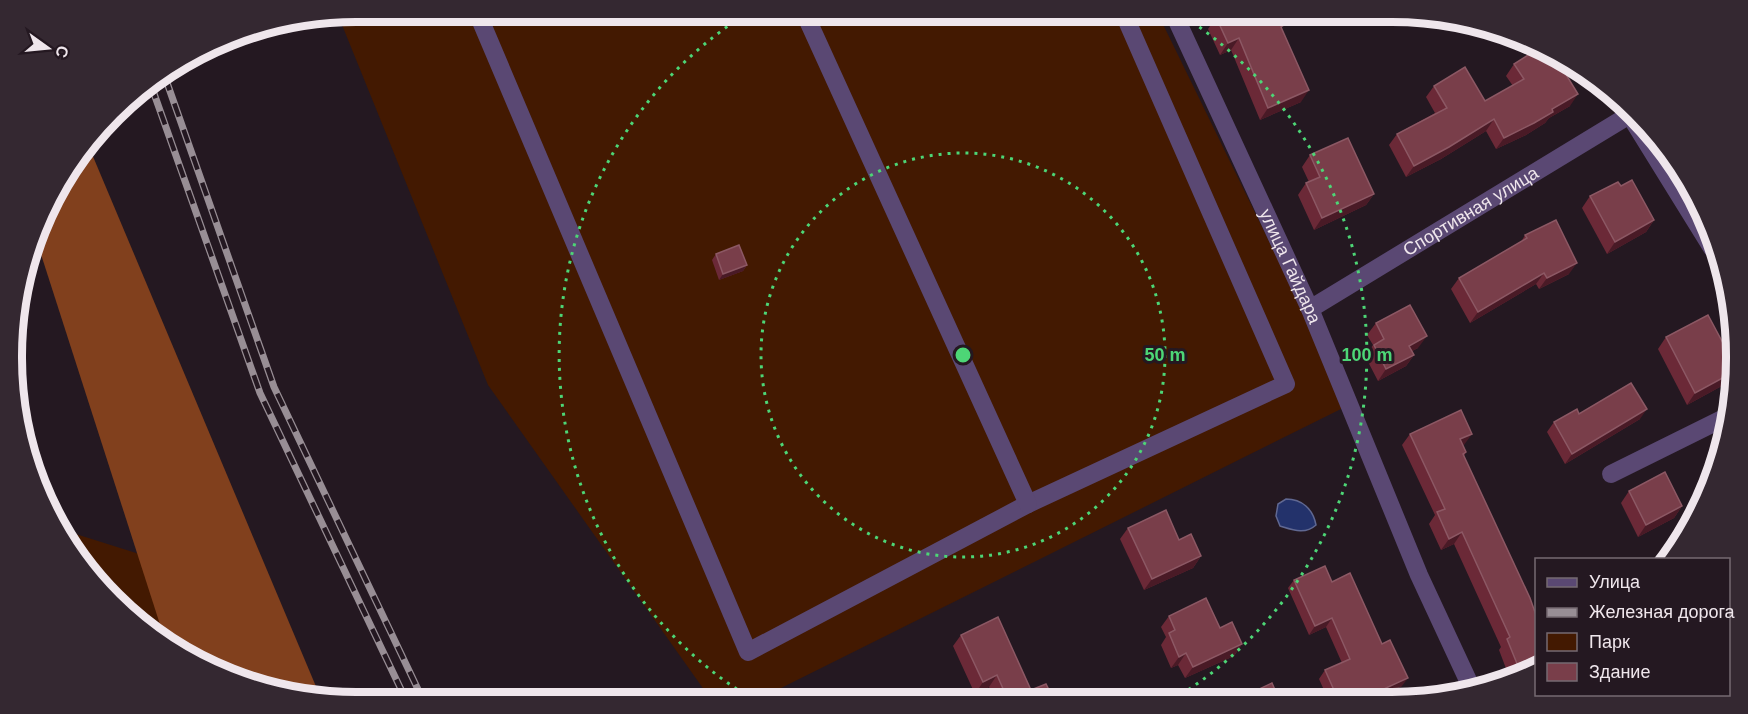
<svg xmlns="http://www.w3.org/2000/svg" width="1748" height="714" font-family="Arial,sans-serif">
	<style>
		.green { fill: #431901 }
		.forest { fill: #81401d }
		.water { fill: #23326b; stroke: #606892; stroke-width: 1.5 }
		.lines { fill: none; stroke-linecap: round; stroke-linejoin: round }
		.minor { stroke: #5a4873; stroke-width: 18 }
		.rail-casing { stroke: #988e95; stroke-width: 7 }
		.rail { stroke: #241821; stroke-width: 4.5; stroke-dasharray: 14; stroke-linecap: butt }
		.wall { fill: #6b2937 }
		.shaded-wall { fill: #491a26 }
		.building { fill: #793e4a; stroke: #8c5864; stroke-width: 1.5 }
		.ring { fill: none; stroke: #4dd676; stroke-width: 3; stroke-dasharray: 3 6 }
		.labels { text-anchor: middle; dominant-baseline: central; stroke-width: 6; stroke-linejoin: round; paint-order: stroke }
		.street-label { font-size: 18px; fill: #efe6ec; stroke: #241821 }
		.rim { fill: none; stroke: #efe6ec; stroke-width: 8 }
		.centre { fill: #4dd676; stroke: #241821; stroke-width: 3 }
		.ring-label { font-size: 18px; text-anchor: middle; font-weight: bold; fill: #4dd676; stroke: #241821; stroke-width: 6; stroke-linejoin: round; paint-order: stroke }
	</style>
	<rect width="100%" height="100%" fill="#241821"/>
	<g class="green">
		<path d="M357 12H1157L1349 405 755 701H712L488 385 338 15Z"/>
		<path d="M63 530 206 575 235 678 147 631 70 548Z"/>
	</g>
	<path class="forest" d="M89 147 320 696 246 684 165 640 38 245 58 185Z"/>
	<path class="water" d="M1286 499C1302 499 1313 509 1316 525 1305 535 1293 530 1280 526L1276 516 1278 504Z"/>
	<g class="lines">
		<g class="minor">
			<path d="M477 12 748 652 1028 504 1286 384 1123 12"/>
			<path d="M804 12 1028 504"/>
			<path id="s1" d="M1173 12 1310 309 1419 575 1472 689"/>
			<path d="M1621 101 1712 248"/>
			<path id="s2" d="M1310 309 1631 114"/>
			<path d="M1611 474 1724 418"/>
		</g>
		<g class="rail-casing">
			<g id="rail">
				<path d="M165 77 274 387 424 702"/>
				<path d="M151 85 260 393 407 702"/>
			</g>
		</g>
		<use href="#rail" class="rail"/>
	</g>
	<g class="wall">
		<path d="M1221 12H1278L1282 29 1301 102 1260 120 1231 50 1220 55 1208 29 1216 17 1222 14Z"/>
		<path d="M1514 64 1570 106 1549 118 1545 123 1526 135 1496 149 1486 131 1441 159 1406 177 1389 145 1397 134 1435 113 1426 97 1434 86 1485 101 1513 86 1506 76Z"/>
		<path d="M1310 155 1374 194 1366 205 1314 230 1298 195 1306 183 1309 182 1302 167Z"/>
		<path d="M1621 186 1654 220 1646 232 1607 254 1582 208 1590 196Z"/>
		<path d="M1525 235 1569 274 1539 289 1536 284 1470 323 1451 289 1459 278 1521 242Z"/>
		<path d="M716 254 747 265 743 271 719 280 712 260Z"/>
		<path d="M1376 323 1418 348 1412 351 1414 355 1406 366 1378 381 1365 356 1373 345 1367 335Z"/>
		<path d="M1666 337 1732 360 1729 382 1687 405 1658 349Z"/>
		<path d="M1579 414 1640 419 1565 464 1547 432 1554 422Z"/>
		<path d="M1410 434 1463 446 1466 452 1464 456 1523 676 1510 679 1499 650 1501 647 1454 544 1441 550 1429 524 1435 515 1402 445Z"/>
		<path d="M1629 491 1682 506 1674 518 1638 537 1621 503Z"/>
		<path d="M1128 528 1179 540 1201 556 1193 568 1144 590 1120 539Z"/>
		<path d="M1294 580 1332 582 1402 686 1374 699H1328L1319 679 1325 670 1342 663 1326 627 1309 635 1288 588Z"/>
		<path d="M1169 616 1220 628 1242 644 1234 656 1185 678 1178 665 1171 668 1161 645 1166 637 1161 627Z"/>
		<path d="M961 635 1031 690 1054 700H995L989 687 975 694 953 646Z"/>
	</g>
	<g class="shaded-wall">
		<path d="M1239 38 1231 50 1220 55 1228 43Z"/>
		<path d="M1309 90 1301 102 1260 120 1268 108Z"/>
		<path d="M1578 94 1570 106 1549 118 1545 123 1526 135 1496 149 1504 138Z"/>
		<path d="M1494 119 1486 131 1441 159 1406 177 1414 166Z"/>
		<path d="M1374 194 1366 205 1314 230 1322 218Z"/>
		<path d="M1654 220 1646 232 1607 254 1615 242Z"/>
		<path d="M1577 263 1569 274 1539 289 1547 278Z"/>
		<path d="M747 265 743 271 719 280 723 274Z"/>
		<path d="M1544 273 1536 284 1470 323 1478 312Z"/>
		<path d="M1427 336 1418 348 1401 357 1409 346Z"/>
		<path d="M1414 355 1406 366 1378 381 1386 369Z"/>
		<path d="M1730 374 1729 382 1687 405 1695 393Z"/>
		<path d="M1647 409 1640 419 1565 464 1572 454Z"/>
		<path d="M1472 434 1464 445 1452 451 1460 439Z"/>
		<path d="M1682 506 1674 518 1638 537 1646 525Z"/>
		<path d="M1462 532 1454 544 1441 550 1449 539Z"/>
		<path d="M1201 556 1193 568 1144 590 1152 579Z"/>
		<path d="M1332 618 1326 627 1309 635 1315 626Z"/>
		<path d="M1242 644 1234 656 1185 678 1193 667Z"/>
		<path d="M1186 653 1178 665 1171 668 1179 657Z"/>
		<path d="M997 675 989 687 975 694 983 682Z"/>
		<path d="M1408 678 1402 686 1374 699H1362Z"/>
	</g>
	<g class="building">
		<path d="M1226 12H1278L1284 25 1281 27 1309 90 1268 108 1239 38 1228 43 1216 17Z"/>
		<path d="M1536 50 1559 63 1578 94 1552 109 1553 112 1534 123 1504 138 1494 119 1449 147 1414 166 1397 134 1447 108 1434 86 1465 67 1485 101 1524 79 1514 64Z"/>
		<path d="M1348 138 1374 194 1322 218 1306 183 1320 177 1310 155Z"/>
		<path d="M1632 180 1654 220 1615 242 1590 196 1618 182 1621 186Z"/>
		<path d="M1556 220 1577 263 1547 278 1544 273 1478 312 1459 278 1527 238 1525 235Z"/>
		<path d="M739 245 747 265 723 274 716 254Z"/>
		<path d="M1410 305 1427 336 1409 346 1414 355 1386 369 1374 345 1384 339 1376 323Z"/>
		<path d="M1708 315 1732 360 1730 374 1695 393 1666 337Z"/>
		<path d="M1631 383 1647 409 1572 454 1554 422 1577 409 1579 414Z"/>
		<path d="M1461 410 1472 434 1460 439 1466 452 1463 454 1530 598 1536 615V667L1522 676 1507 639 1510 637 1462 532 1449 539 1437 512 1445 509 1410 434Z"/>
		<path d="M1665 472 1682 506 1646 525 1629 491Z"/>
		<path d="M1166 510 1179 540 1191 534 1201 556 1152 579 1128 528Z"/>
		<path d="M1325 566 1332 582 1350 573 1382 644 1390 640 1408 678 1362 699H1338L1325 670 1350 659 1332 618 1315 626 1294 580Z"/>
		<path d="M1206 598 1220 628 1232 622 1242 644 1193 667 1186 653 1179 657 1169 633 1175 630 1169 616Z"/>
		<path d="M998 617 1031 690 1046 684 1054 700H1008L997 675 983 682 961 635Z"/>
		<path d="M1272 683 1279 699 1236 700Z"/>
	</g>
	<g class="ring">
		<circle cx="963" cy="355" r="202"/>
		<path d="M752 699A404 404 0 0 1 749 12M1177 12A404 404 0 0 1 1174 699"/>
	</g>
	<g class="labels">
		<g class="street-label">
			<text stroke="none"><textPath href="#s2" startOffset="188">Спортивная улица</textPath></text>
			<text stroke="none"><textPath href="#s1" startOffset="280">улица Гайдара</textPath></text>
		</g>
	</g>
	<path d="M0 0H1748V714H0ZM356 22H1392A334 334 0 0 1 1726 356V358A334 334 0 0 1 1392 692H356A334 334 0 0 1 22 358V356A334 334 0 0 1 356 22Z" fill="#342831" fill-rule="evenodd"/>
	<path class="rim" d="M356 22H1392A334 334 0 0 1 1726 356V358A334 334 0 0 1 1392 692H356A334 334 0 0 1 22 358V356A334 334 0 0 1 356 22Z"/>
	<circle cx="963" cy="355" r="9" class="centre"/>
	<g class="ring-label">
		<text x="1165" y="361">50 m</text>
		<text x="1367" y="361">100 m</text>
	</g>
	<rect x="1535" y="558" width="195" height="138" fill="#241821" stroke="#756a72" stroke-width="1.5"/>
	<rect x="1547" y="578" width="30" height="9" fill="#5a4873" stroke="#756a72" stroke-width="1.5"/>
	<text x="1589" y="588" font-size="18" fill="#efe6ec">Улица</text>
	<rect x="1547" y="608" width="30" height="9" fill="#988e95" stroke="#756a72" stroke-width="1.5"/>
	<text x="1589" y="618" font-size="18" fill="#efe6ec">Железная дорога</text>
	<rect x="1547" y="633" width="30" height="18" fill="#431901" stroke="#756a72" stroke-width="1.5"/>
	<text x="1589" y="648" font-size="18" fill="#efe6ec">Парк</text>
	<rect x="1547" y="663" width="30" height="18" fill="#793e4a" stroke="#756a72" stroke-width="1.5"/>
	<text x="1589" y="678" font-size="18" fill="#efe6ec">Здание</text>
	<g transform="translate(48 48) rotate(105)" stroke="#241821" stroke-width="4.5" paint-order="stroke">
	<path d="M0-4.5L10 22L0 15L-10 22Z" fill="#efe6ec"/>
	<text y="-9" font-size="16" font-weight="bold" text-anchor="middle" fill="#efe6ec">С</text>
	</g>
</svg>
